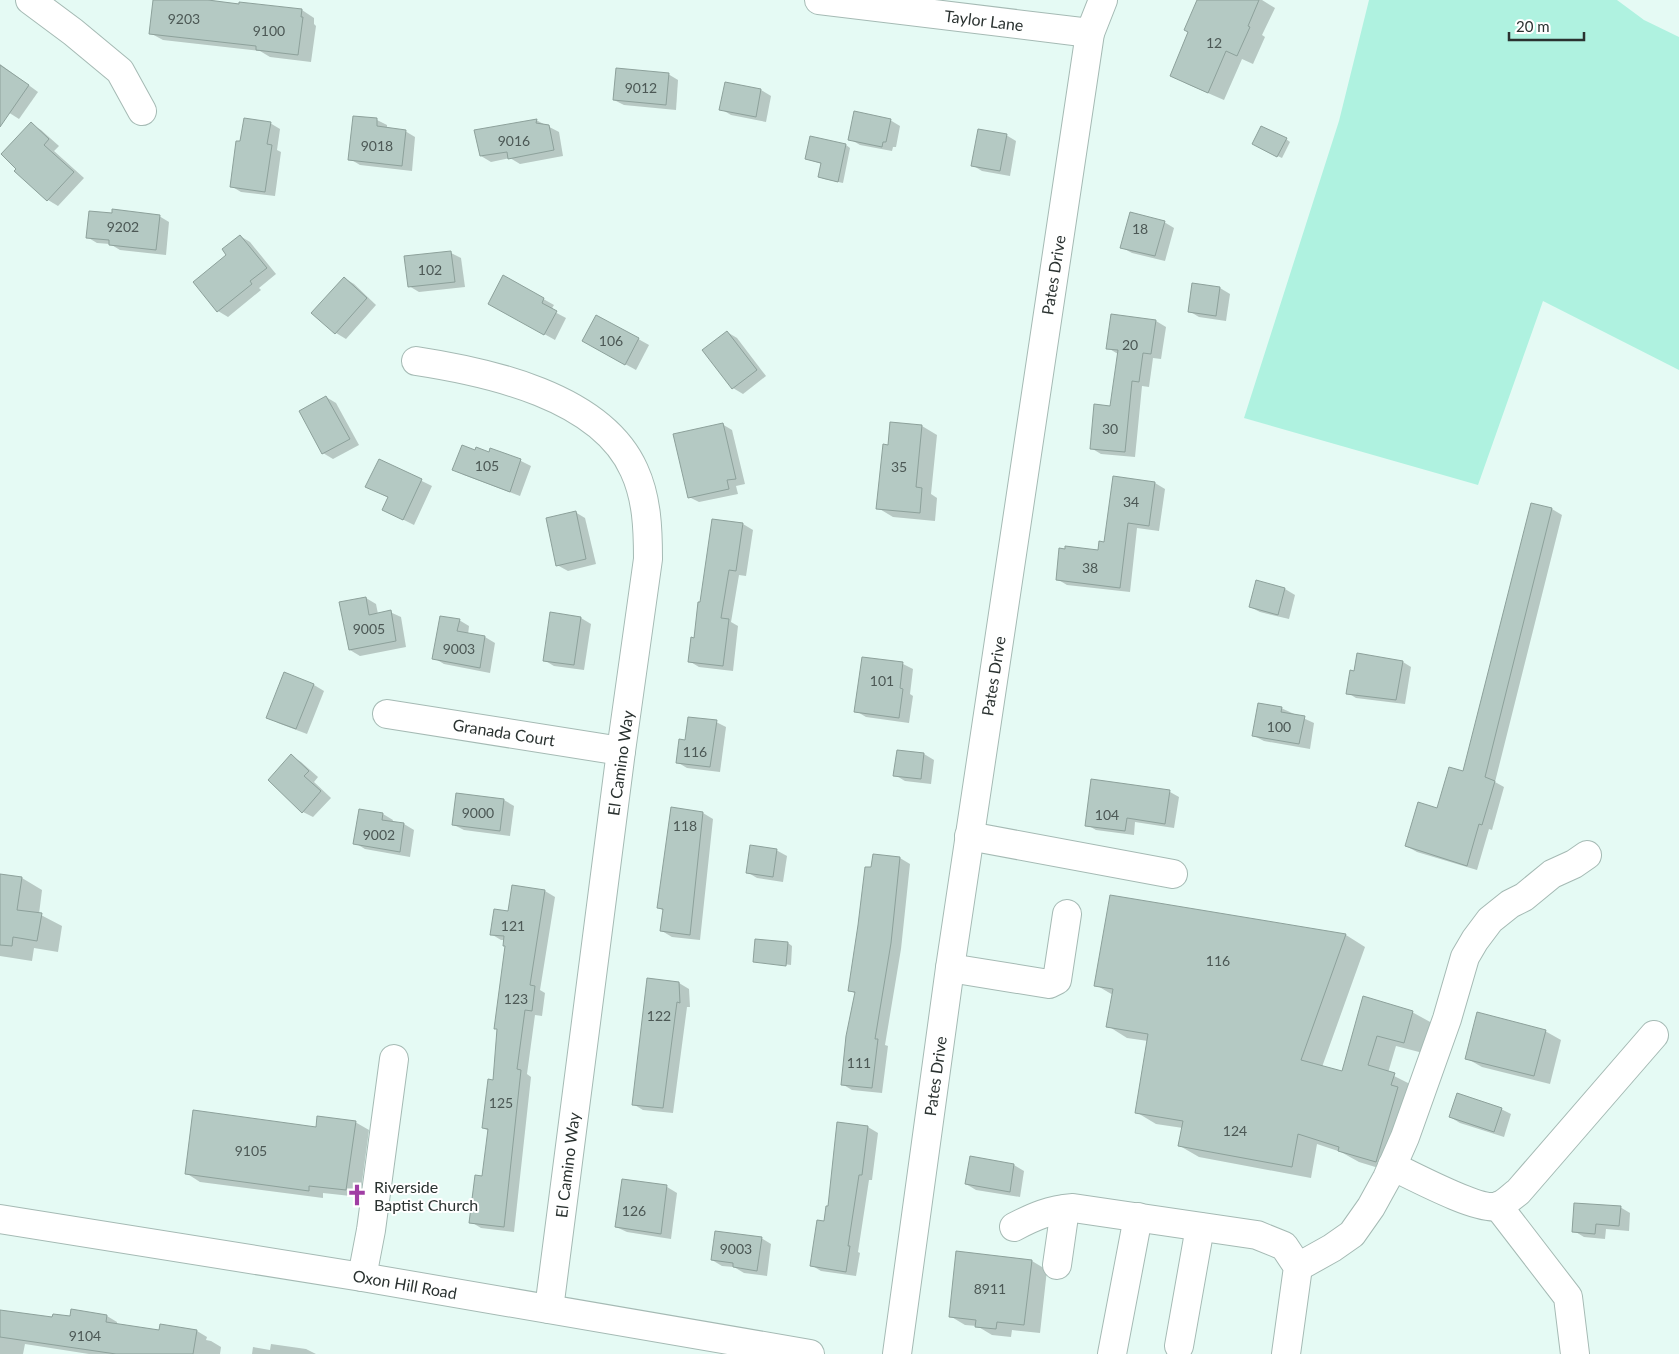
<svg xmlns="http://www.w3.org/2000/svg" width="1679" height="1354" font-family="Lato,sans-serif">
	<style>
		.green { fill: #aff2e0 }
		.shadow { fill: #0003 }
		.building { fill: #b4c9c3; stroke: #8da19b }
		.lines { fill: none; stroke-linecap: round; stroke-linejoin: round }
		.minor-casing { stroke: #a5bab4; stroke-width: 30 }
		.major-casing { stroke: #a5bab4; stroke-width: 30 }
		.minor { stroke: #fff; stroke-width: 28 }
		.major { stroke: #fff; stroke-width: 28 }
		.labels { text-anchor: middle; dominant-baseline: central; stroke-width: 4; stroke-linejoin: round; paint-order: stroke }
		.number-label { font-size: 14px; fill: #4c5855 }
		.street-label { font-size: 16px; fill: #2a3230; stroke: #fff }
		.poi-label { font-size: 16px; fill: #2a3230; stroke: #fff; text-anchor: start }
	</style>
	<rect width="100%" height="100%" fill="#e5faf4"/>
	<path class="green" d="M1369 0H1617L1644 20 1679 37V370L1543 301 1478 485 1244 418 1339 121Z"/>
	<g class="shadow">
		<path d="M154 0H201L302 10 314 18V24L316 26 311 62 270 57 260 51 163 40 150 33Z"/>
		<path d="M1206 0H1262L1275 8 1262 35 1265 37 1253 64 1242 59 1224 100 1187 84 1171 75Z"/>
		<path d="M0 64 38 92 19 119 0 107Z"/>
		<path d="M668 74 678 80 676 110 624 105 614 100Z"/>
		<path d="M761 90 771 96 766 122 731 115 721 109Z"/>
		<path d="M354 117 377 120 387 125V129L405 131 415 137 412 171 360 165 350 159Z"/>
		<path d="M536 120 559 132 563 156 520 164 510 158 491 162 481 156Z"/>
		<path d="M890 120 900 126 896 147H893L892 151 860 145 850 139Z"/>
		<path d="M270 123 280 129 277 150 281 152 275 196 241 192 231 186Z"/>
		<path d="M31 124 41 130 59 146 54 151 84 178 58 206 48 200 16 171Z"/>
		<path d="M1006 135 1016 141 1010 176 982 171 972 165Z"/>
		<path d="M811 138 846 145 850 148 843 183 824 179 819 177 822 164 806 159Z"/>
		<path d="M1286 139 1290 142 1282 158 1258 147Z"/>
		<path d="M159 216 169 222 166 255 120 250 110 244 97 243 87 237Z"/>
		<path d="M1164 222 1174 228 1165 261 1132 253 1121 247Z"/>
		<path d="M240 236 250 242 276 274 259 288 261 290 228 317 218 311 228 255Z"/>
		<path d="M451 253 461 258 465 287 419 292 409 286Z"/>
		<path d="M504 277 554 305 551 310 566 318 555 340 489 303Z"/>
		<path d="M344 278 354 284 376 305 346 339 336 333Z"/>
		<path d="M1220 288 1230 294 1226 321 1199 317 1189 311Z"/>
		<path d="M1112 315 1156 321 1166 327 1161 359 1153 358 1149 387 1142 386 1135 457 1101 454 1091 448 1111 407 1118 354 1108 348Z"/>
		<path d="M597 316 649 345 636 370 583 341Z"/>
		<path d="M727 332 737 338 766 376 743 394 733 388Z"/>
		<path d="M326 397 336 403 359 445 333 459 323 453Z"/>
		<path d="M722 424 732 430 745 484 736 486 738 494 699 502 689 497Z"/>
		<path d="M922 426 937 435 931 494 937 498 935 521 893 517 878 508 889 446Z"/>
		<path d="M491 449 521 461 531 466 520 496 464 475 453 469 475 451 490 453Z"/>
		<path d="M379 460 432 486 414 525 384 510 389 498 377 492Z"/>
		<path d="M1114 478 1155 483 1165 489 1159 531 1137 528 1130 592 1067 585 1057 579 1066 550 1099 551 1105 543Z"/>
		<path d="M1532 504 1552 509 1562 515 1495 782 1504 787 1492 830 1489 829 1477 870 1417 852 1406 846 1437 809 1464 773Z"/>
		<path d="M575 512 585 518 596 564 568 571 557 565Z"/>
		<path d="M743 524 753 530 746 576 739 575 731 622 738 626 733 671 699 667 689 661 701 604Z"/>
		<path d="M1256 582 1285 589 1295 595 1289 619 1260 612 1250 607Z"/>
		<path d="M366 598 376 604 378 614 390 612 401 617 406 647 360 656 350 650Z"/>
		<path d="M551 613 581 618 591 624 584 670 554 666 544 660Z"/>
		<path d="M459 620 469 626 468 635 485 637 495 643 490 673 444 664 434 658Z"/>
		<path d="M863 658 903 664 913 669 910 694 913 696 909 723 866 717 856 711Z"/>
		<path d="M1403 662 1411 667 1405 704 1356 698 1348 693 1355 672Z"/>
		<path d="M285 674 314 685 324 691 307 734 278 723 268 717Z"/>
		<path d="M1281 708 1314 723 1310 749 1264 741 1254 736Z"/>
		<path d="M716 722 726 727 720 772 687 768 677 762 686 741Z"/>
		<path d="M924 754 934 760 931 784 905 781 895 775Z"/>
		<path d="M291 756 301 762 318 777 314 782 331 798 313 817 303 812Z"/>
		<path d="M1170 792 1179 797 1174 828 1135 822 1134 835 1096 830 1087 825Z"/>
		<path d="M504 800 514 806 510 836 464 830 454 825Z"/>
		<path d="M672 808 703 813 713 819 700 940 672 937 662 931 664 911 659 908Z"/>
		<path d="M383 814 393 820 392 823 404 824 414 830 410 857 365 849 355 843Z"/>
		<path d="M776 850 787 856 783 882 757 878 747 872Z"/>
		<path d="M900 858 910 864 901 949 885 1045 888 1046 882 1093 852 1090 842 1084 856 994 849 990 872 869Z"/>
		<path d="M0 875 22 878 42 890 39 914 62 926 58 952 34 948 32 961 0 956Z"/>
		<path d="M545 891 555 897 540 990 545 993 542 1016 535 1015 527 1074 531 1077 514 1232 481 1228 471 1222 483 1177 489 1131 483 1128 494 1081 499 1030 495 1028 506 947 505 940H501L491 934 510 912Z"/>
		<path d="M1111 896 1346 935 1365 947 1322 1067 1343 1073 1364 998 1412 1012 1432 1023 1423 1053 1396 1046 1388 1073 1414 1086 1395 1173 1359 1162 1341 1152 1317 1144 1311 1178 1199 1157 1180 1146 1183 1128 1156 1124 1136 1112 1148 1041 1127 1038 1108 1026 1113 995 1096 985Z"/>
		<path d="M788 943 792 946 791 965 757 961V963L754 961Z"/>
		<path d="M679 983 689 989 690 1007H687L673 1113 643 1110 633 1104Z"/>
		<path d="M1545 1031 1561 1040 1550 1084 1482 1067 1466 1058Z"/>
		<path d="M1501 1109 1511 1114 1504 1137 1460 1123 1450 1117Z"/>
		<path d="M355 1122 369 1130 360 1197 323 1193V1198L200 1182 186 1173 317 1128Z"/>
		<path d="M868 1127 878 1133 872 1180H869L858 1252 860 1253 856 1276 821 1271 811 1265 825 1223Z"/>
		<path d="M971 1158 1014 1165 1024 1171 1020 1197 976 1190 966 1184Z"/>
		<path d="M623 1181 667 1187 677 1193 671 1239 627 1232 616 1227Z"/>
		<path d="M1620 1207 1630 1213 1629 1231 1606 1229 1605 1239 1584 1237 1574 1231Z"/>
		<path d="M761 1238 771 1244 767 1276 744 1273 734 1267 722 1266 712 1260Z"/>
		<path d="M1032 1261 1047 1270 1040 1333 1012 1330 1011 1337 992 1335 977 1326 965 1325 950 1316Z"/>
		<path d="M0 1311 54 1318H71L72 1311 107 1316 117 1322V1325L160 1332 197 1331 207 1337 206 1340 211 1341 221 1347 220 1354H89L25 1344 23 1354H0Z"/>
		<path d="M271 1344 306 1349 316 1354H252L253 1347 270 1350Z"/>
	</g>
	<g class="building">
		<path d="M153 0H208L239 4V2L302 9 301 17H303L298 55 256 50V46L149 34Z"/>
		<path d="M1197 0H1259L1248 26 1250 27 1237 56 1226 51 1208 93 1170 76 1188 32 1184 30Z"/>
		<path d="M0 65 29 85 0 127Z"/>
		<path d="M616 68 669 73 666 105 613 100Z"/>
		<path d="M725 82 761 89 756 117 719 110Z"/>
		<path d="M854 111 891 119 886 142H883L882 147 848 140Z"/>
		<path d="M353 116 377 118V126L406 130 402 166 348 160Z"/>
		<path d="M244 118 271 122 267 144 272 145 265 192 230 187 236 141H240Z"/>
		<path d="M537 119 536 123 549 125 554 150 508 159 507 152 480 156 474 130Z"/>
		<path d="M31 122 49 139 44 145 74 172 47 201 14 171 16 169 1 154Z"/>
		<path d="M1261 126 1287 138 1277 157 1252 144Z"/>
		<path d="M978 129 1007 134 1000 171 971 166Z"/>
		<path d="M810 136 846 144 838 182 818 177 821 163 805 159Z"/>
		<path d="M112 209 160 215 156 250 109 245V240L86 238 89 211 112 213Z"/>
		<path d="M1130 212 1165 221 1155 256 1120 248Z"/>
		<path d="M240 235 267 268 250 281 252 284 217 312 193 282 226 255 222 249Z"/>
		<path d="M451 251 455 282 408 287 404 256Z"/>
		<path d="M503 275 544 298 542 303 557 311 544 335 488 304Z"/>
		<path d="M344 277 367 298 335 334 311 313Z"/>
		<path d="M1192 283 1220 287 1216 316 1188 312Z"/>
		<path d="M1111 314 1156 320 1151 354 1143 353 1139 382 1132 381 1125 452 1090 449 1094 404 1110 406 1118 350 1106 349Z"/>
		<path d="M596 315 639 338 625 365 582 341Z"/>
		<path d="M727 331 757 370 732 389 702 350Z"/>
		<path d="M326 396 350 439 322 454 299 411Z"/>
		<path d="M890 422 922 425 916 487 922 488 920 513 876 509 883 444 888 445Z"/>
		<path d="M723 423 736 479 727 480 729 489 688 498 673 434Z"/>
		<path d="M462 445 475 450 476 447 489 452 490 448 521 459 510 492 452 470Z"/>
		<path d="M379 459 422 479 403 520 382 510 388 497 365 487Z"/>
		<path d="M1113 476 1155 482 1149 526 1128 523 1120 588 1056 580 1059 548 1065 549V546L1098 550 1099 541 1104 542Z"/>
		<path d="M1531 503 1552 508 1485 777 1495 781 1482 825 1479 824 1467 866 1405 846 1418 802 1437 808 1449 767 1463 771Z"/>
		<path d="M576 511 586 559 556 566 546 518Z"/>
		<path d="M712 519 743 523 736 571 729 570 721 618 729 619 723 666 688 662 691 637 694 638 698 602H700Z"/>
		<path d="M1256 580 1285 588 1278 615 1249 607Z"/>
		<path d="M366 597 369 615 391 610 396 641 349 650 339 602Z"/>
		<path d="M550 612 581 617 574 665 543 661Z"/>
		<path d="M440 616 460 619 457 631 485 636 480 668 432 659Z"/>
		<path d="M1357 653 1403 661 1396 700 1346 694 1350 670 1354 671Z"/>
		<path d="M862 657 903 662 900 688 903 689 899 718 854 712Z"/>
		<path d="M284 672 314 684 296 729 266 718Z"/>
		<path d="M1258 703 1282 707 1281 712 1305 716 1299 744 1252 736Z"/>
		<path d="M688 717 717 720 710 767 676 763 679 739 685 740Z"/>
		<path d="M897 750 924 753 921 779 893 776Z"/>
		<path d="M291 754 309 771 304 776 321 791 302 813 268 780Z"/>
		<path d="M1091 779 1170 790 1165 824 1127 818 1125 831 1085 826Z"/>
		<path d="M456 793 504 799 500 831 452 825Z"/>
		<path d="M671 807 703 812 690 935 660 931 663 909 657 908Z"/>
		<path d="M359 809 383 813 382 820 404 823 400 852 353 844Z"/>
		<path d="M750 845 777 849 773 877 746 873Z"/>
		<path d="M873 854 900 857 891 943 875 1039H878L872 1088 841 1085 846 1036 855 992 848 991 858 925 865 867H871Z"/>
		<path d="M0 874 22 877 17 910 42 913 37 941 13 937 12 946 0 945Z"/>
		<path d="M512 885 545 890 530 985 535 986 532 1011 525 1010 517 1069 521 1070 504 1227 469 1223 475 1175 482 1176 488 1129 482 1128 488 1079 493 1080 497 1029H494L505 946H503L504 936 490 935 494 909 508 911Z"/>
		<path d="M1110 895 1346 934 1301 1060 1342 1071 1363 996 1413 1011 1404 1043 1377 1036 1368 1065 1395 1073 1391 1085 1398 1087 1376 1162 1338 1151 1339 1147 1298 1134 1292 1167 1178 1146 1183 1121 1135 1113 1148 1034 1106 1027 1113 989 1094 986Z"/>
		<path d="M755 939 788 942 786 966 753 962Z"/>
		<path d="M647 978 679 982 680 1003 677 1002 663 1108 632 1105Z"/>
		<path d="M1477 1012 1546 1030 1534 1076 1465 1059Z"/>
		<path d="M1457 1093 1502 1108 1494 1132 1449 1117Z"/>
		<path d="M193 1110 316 1127 317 1116 356 1121 346 1190 309 1186V1191L185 1174Z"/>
		<path d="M837 1122 868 1126 862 1175H859L848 1246H850L846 1272 810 1266 817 1220 824 1221 826 1206H828Z"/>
		<path d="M970 1156 1014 1164 1010 1192 965 1184Z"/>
		<path d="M622 1179 667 1185 661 1234 615 1227Z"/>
		<path d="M1574 1203 1621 1206 1619 1226 1596 1224 1595 1234 1572 1232Z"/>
		<path d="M715 1231 762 1237 757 1271 733 1267V1263L711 1260Z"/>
		<path d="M956 1251 1032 1260 1024 1325 997 1322 996 1329 975 1327 976 1320 949 1317Z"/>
		<path d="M71 1309 107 1315 106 1322 159 1330 160 1324 197 1330 193 1354H116L0 1337V1310L52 1317 53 1314 70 1316Z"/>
	</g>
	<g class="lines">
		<g class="minor-casing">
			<g id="minor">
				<path d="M30 0 73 32 120 71 142 111"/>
				<path d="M819 0 1090 33"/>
				<path d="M416 361C488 372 601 396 634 470 647 498 648 529 648 559L621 751 549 1309"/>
				<path d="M387 714 621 751"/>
				<path d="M969 836 1173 874"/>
				<path d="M950 968 1049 984 1057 980 1067 914"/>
				<path d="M1392 1166C1411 1175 1480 1212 1498 1206 1505 1204 1512 1196 1518 1192L1654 1035"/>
				<path d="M1498 1206 1568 1297 1575 1354"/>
				<path d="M1014 1227C1035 1216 1049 1210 1073 1208L1257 1235 1284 1246 1298 1267 1286 1354"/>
				<path d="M1057 1265 1065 1209"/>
				<path d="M1298 1267 1332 1248 1352 1234 1371 1207 1387 1178 1405 1137 1447 1019 1465 957 1475 940 1490 920 1510 904 1524 897 1552 874 1574 864 1587 855"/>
				<path d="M362 1277 371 1230 394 1059"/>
				<path d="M1179 1346 1200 1227"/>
				<path d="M897 1354 950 968 1090 33 1103 0"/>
				<path d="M1112 1354 1138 1217"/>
			</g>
		</g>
		<g class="major-casing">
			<path id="major" d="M0 1219 362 1277 810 1354"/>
		</g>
		<use href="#minor" class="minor"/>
		<use href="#major" class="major"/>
	</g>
	<defs>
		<g id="church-bare" transform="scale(1.725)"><path d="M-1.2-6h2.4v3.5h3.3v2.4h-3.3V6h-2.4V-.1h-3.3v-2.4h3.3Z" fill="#a03ea4" stroke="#fff" stroke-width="2.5" paint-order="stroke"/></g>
	</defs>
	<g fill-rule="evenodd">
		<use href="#church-bare" x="357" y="1195"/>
	</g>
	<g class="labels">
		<g class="number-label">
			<text x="184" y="18">9203</text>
			<text x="269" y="30">9100</text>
			<text x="1214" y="42">12</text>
			<text x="641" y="87">9012</text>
			<text x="514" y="140">9016</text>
			<text x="377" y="145">9018</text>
			<text x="123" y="226">9202</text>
			<text x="1140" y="228">18</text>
			<text x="430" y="269">102</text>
			<text x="611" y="340">106</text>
			<text x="1130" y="344">20</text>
			<text x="1110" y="428">30</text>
			<text x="487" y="465">105</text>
			<text x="899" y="466">35</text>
			<text x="1131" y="501">34</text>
			<text x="1090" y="567">38</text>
			<text x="369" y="628">9005</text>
			<text x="459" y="648">9003</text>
			<text x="882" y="680">101</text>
			<text x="1279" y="726">100</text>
			<text x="695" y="751">116</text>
			<text x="478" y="812">9000</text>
			<text x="1107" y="814">104</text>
			<text x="685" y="825">118</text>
			<text x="379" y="834">9002</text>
			<text x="513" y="925">121</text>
			<text x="1218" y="960">116</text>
			<text x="516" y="998">123</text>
			<text x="659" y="1015">122</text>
			<text x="859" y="1062">111</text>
			<text x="501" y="1102">125</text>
			<text x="1235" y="1130">124</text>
			<text x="251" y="1150">9105</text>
			<text x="634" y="1210">126</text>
			<text x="736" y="1248">9003</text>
			<text x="990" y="1288">8911</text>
			<text x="85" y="1335">9104</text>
		</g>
		<g class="street-label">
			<text transform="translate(984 20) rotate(7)">Taylor Lane</text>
			<text transform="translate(1053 275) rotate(-81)">Pates Drive</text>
			<text transform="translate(993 676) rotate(-81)">Pates Drive</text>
			<text transform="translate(504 732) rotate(9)">Granada Court</text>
			<text transform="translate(620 763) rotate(-82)">El Camino Way</text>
			<text transform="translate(935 1076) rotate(-82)">Pates Drive</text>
			<text transform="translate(567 1165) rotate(-83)">El Camino Way</text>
			<text transform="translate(405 1284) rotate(10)">Oxon Hill Road</text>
		</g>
		<g class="poi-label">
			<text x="374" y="1186">Riverside<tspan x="374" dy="18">Baptist Church</tspan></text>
		</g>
	</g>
	<path d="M1509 32v8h75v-8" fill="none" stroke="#2a3230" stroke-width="2.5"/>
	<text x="1516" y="32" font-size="15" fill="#2a3230" stroke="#ffffff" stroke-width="4" paint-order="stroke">20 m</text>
</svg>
